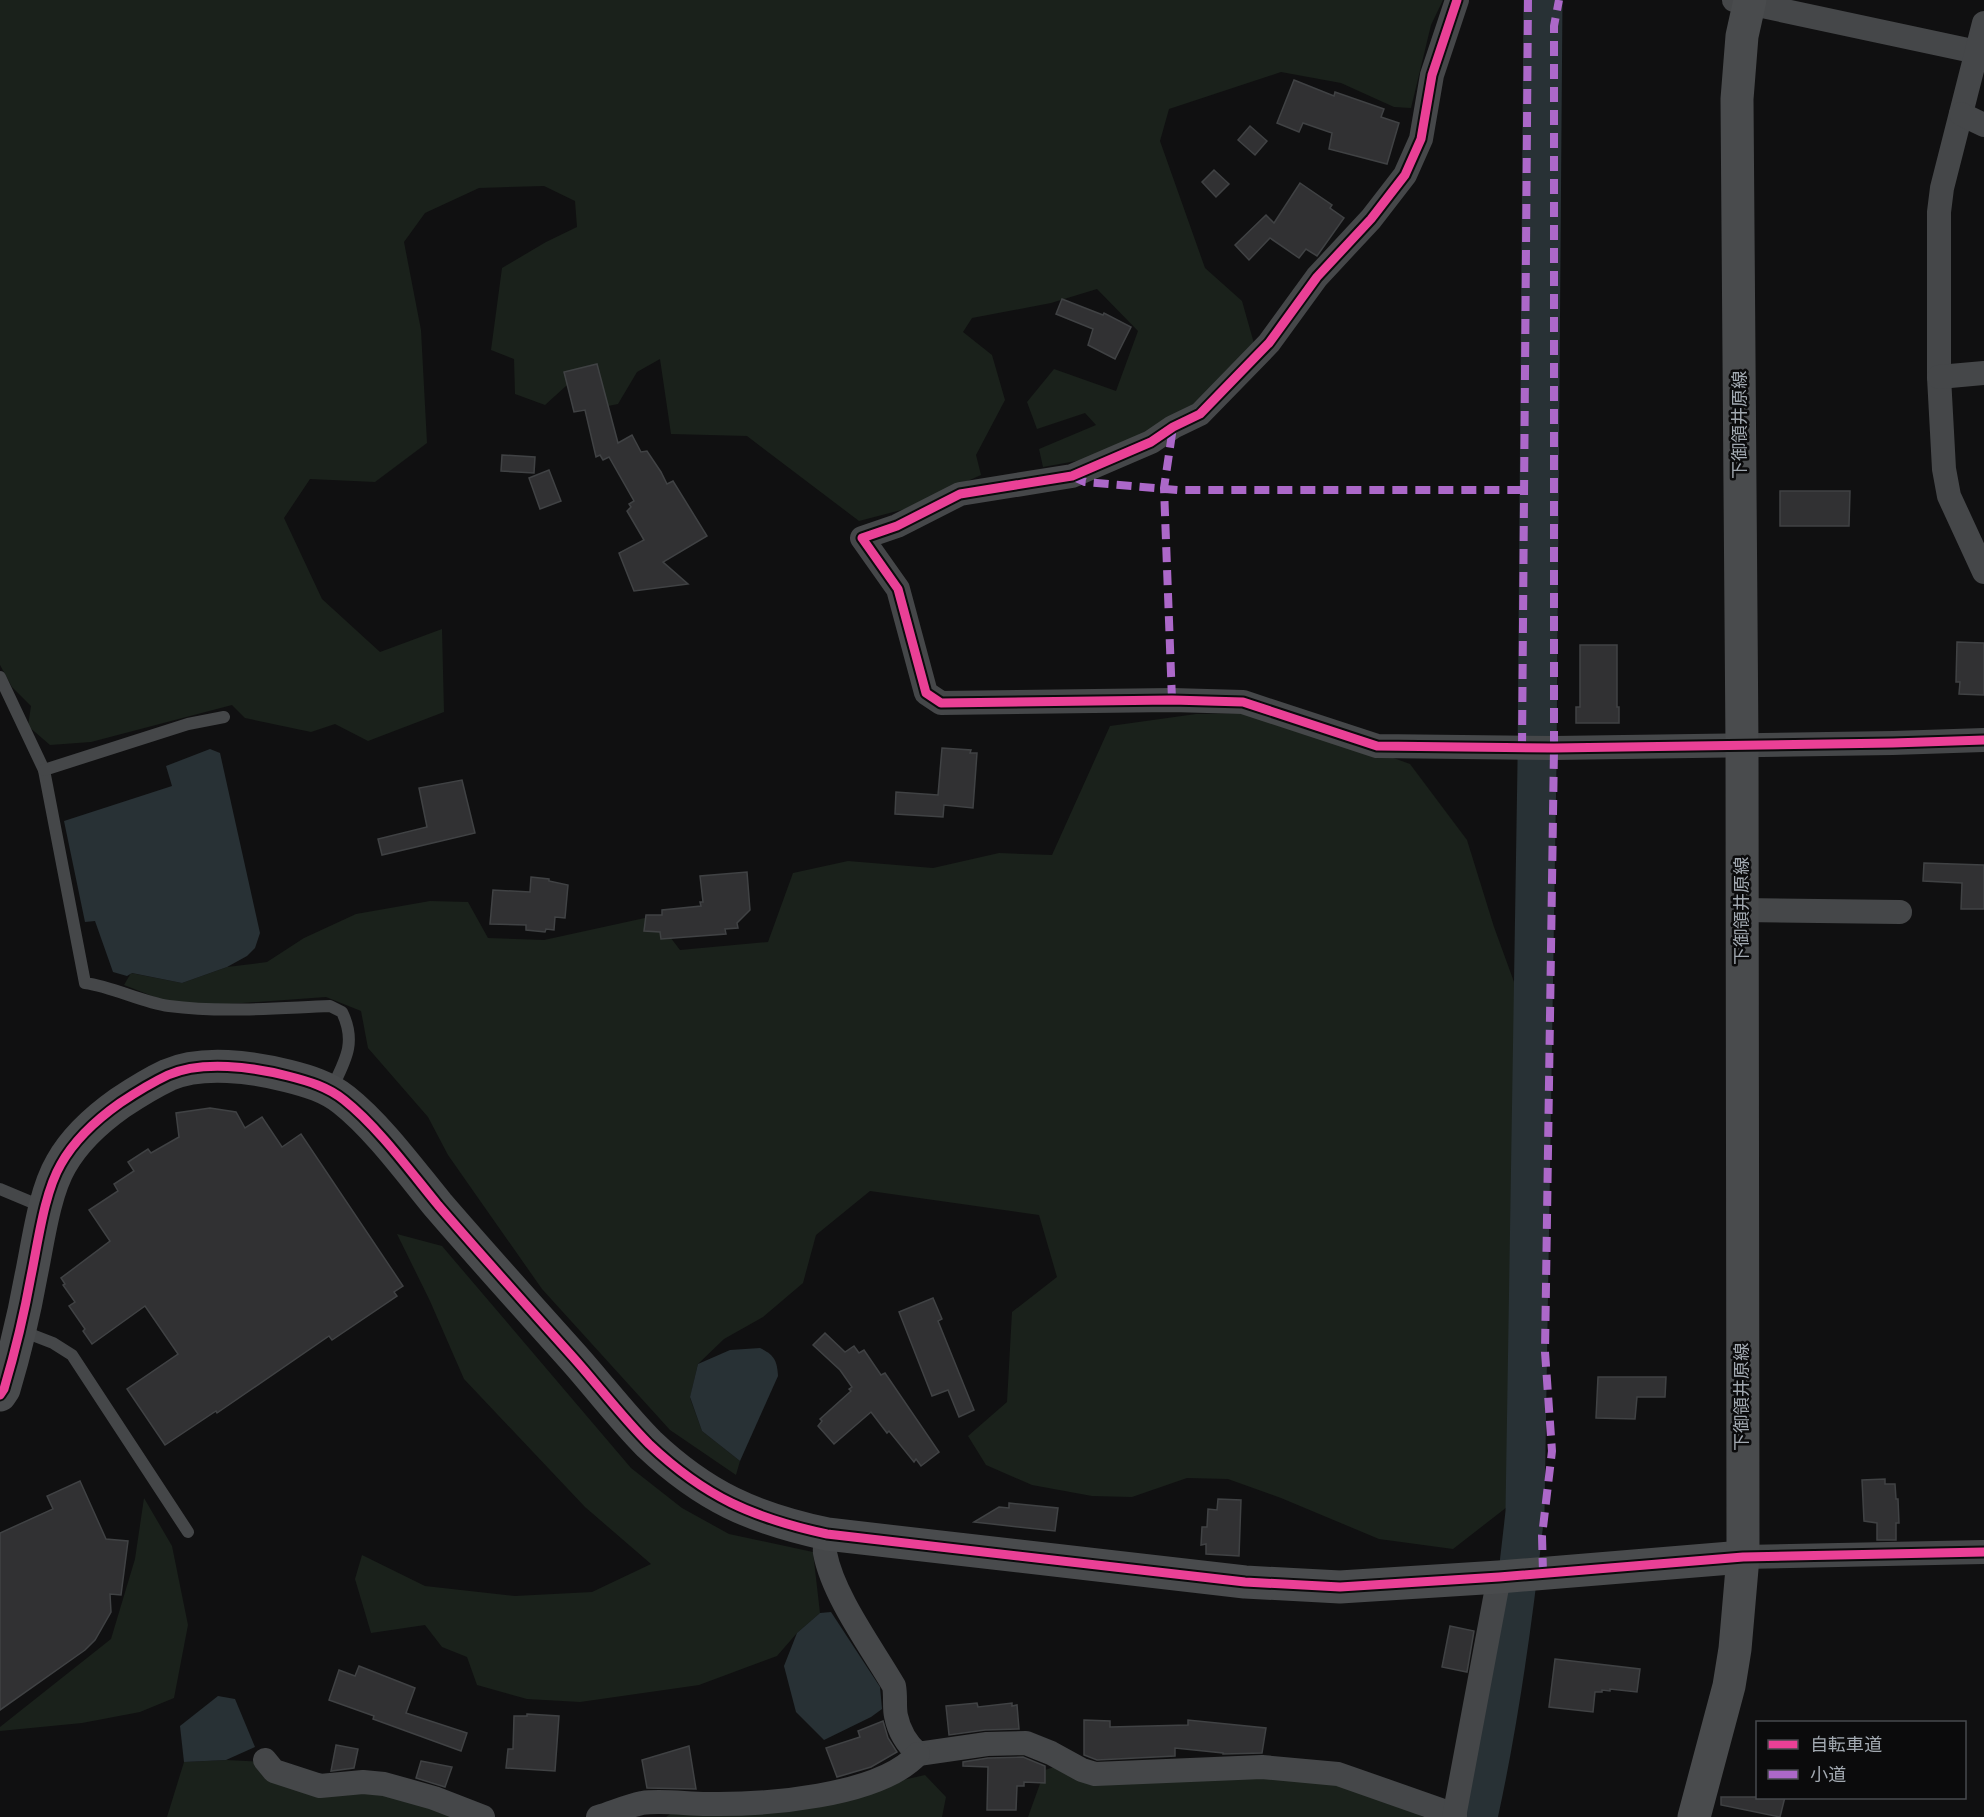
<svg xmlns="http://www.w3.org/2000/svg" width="1984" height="1817" font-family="Jost,'Noto Sans JP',sans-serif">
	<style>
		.green { fill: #1a211b }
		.water { fill: #283135 }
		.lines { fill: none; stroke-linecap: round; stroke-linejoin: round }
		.river { stroke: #283135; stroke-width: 39 }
		.building { fill: #313133; stroke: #404244; stroke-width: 1.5 }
		.lane { stroke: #454749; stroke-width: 12 }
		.street { stroke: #454749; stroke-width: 24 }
		.secondary { stroke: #494b4d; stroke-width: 33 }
		.quiet { stroke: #ac68c9; stroke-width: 8; stroke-dasharray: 15 8; stroke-linecap: butt }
		.cycleway-casing { stroke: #0b0b0c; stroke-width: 13 }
		.cycleway { stroke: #ea4096; stroke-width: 9 }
		.labels { text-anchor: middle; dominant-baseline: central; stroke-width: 5; stroke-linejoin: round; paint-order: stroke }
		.street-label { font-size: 18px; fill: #a2a9b1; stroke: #0b0b0c }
	</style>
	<rect width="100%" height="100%" fill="#101011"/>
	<g class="green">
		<path d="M0 0H1443L1431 25 1411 108 1394 107 1341 83 1281 72 1169 109 1160 141 1205 268 1242 301 1255 347 1206 401 1098 457 1043 467 1039 449 1096 425 1085 413 1037 429 1027 402 1054 369 1116 391 1138 331 1097 289 1051 303 972 318 963 332 992 355 1005 400 976 455 981 475 905 509 859 521 747 436 671 434 660 359 637 372 618 404 588 410 582 376 566 386 545 405 515 394 514 359 491 350 502 268 546 242 577 227 575 201 544 186 479 188 425 213 404 242 421 330 427 443 375 482 310 479 284 518 322 599 380 652 442 629 444 712 368 741 335 724 311 732 245 718 232 705 91 742 50 745 28 726 31 706 12 687 0 665Z"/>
		<path d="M1270 713 1410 764 1467 840 1494 927 1518 993 1525 1208 1521 1483 1507 1507 1453 1549 1379 1539 1281 1498 1228 1479 1187 1478 1132 1497 1092 1496 1032 1485 986 1465 968 1436 1007 1402 1012 1312 1057 1277 1039 1215 870 1191 816 1235 803 1283 763 1317 724 1339 698 1364 690 1398 702 1431 740 1461 736 1475 670 1430 542 1289 448 1155 428 1117 368 1048 361 1011 326 997 215 1005 165 1001 124 985 131 973 182 983 227 967 267 962 304 938 356 914 430 901 468 902 488 938 544 940 654 916 680 950 768 942 793 873 848 861 933 868 999 853 1052 855 1110 726 1196 714Z"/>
		<path d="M397 1234 442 1246 631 1468 682 1508 729 1534 813 1552 820 1613 797 1633 777 1656 699 1685 580 1702 527 1699 477 1685 467 1657 442 1647 425 1625 371 1633 355 1579 362 1555 425 1586 515 1596 592 1592 651 1564 585 1507 464 1379 430 1301Z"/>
		<path d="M144 1498 172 1546 188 1625 174 1698 140 1712 82 1723 0 1731V1727L111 1639 135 1559Z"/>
		<path d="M226 1760 268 1762 326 1794H388L458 1817H167L184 1762Z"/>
		<path d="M1060 1765 1323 1779 1410 1807 1423 1817H1028L1045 1770Z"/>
		<path d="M925 1775 946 1797 942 1817H666L670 1814 903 1780Z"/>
	</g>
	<g class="water">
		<path d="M210 749 220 753 260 933 255 948 247 956 227 967 182 983 132 973 127 976 113 972 95 921 85 922 64 821 172 786 166 766Z"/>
		<path d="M760 1348C774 1355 777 1360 778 1376L740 1461 702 1431 690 1397 698 1364 730 1350Z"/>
		<path d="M831 1612 880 1687 882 1709 871 1717 824 1740 796 1712 784 1666 797 1633 820 1613Z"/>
		<path d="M218 1696 235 1699 255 1747 226 1760 184 1762 180 1726Z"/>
	</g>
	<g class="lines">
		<path class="river" d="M1478 1817C1500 1717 1514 1614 1525 1512L1537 764 1543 0"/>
	</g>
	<g class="building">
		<path d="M1294 80 1334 96 1335 92 1384 109 1381 117 1399 123 1387 164 1329 149 1332 133 1303 123 1299 132 1277 123Z"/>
		<path d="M1250 126 1267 141 1255 155 1238 140Z"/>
		<path d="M1214 170 1229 184 1216 197 1202 182Z"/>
		<path d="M1300 183 1332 205 1330 208 1344 218 1317 256 1306 249 1299 258 1270 238 1249 260 1235 245 1266 215 1274 223Z"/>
		<path d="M1062 299 1103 315 1104 313 1131 327 1115 359 1088 345 1093 329 1056 314Z"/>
		<path d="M597 364 618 443 632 435 641 452 647 451 661 472 667 484 673 481 707 536 663 562 688 584 634 591 619 553 644 540 627 511 631 507 629 504 634 501 609 457 603 460 600 455 596 457 585 410 574 412 564 372Z"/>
		<path d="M502 455 535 457 534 473 501 471Z"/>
		<path d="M549 470 561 501 540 509 529 478Z"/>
		<path d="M1780 491H1850L1849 526H1780Z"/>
		<path d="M1957 642 1984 643V695L1959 694 1960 682H1956Z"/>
		<path d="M1580 645H1617V707H1619V723H1576V707H1580Z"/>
		<path d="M942 748 971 750 970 753H977L973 808 944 805 943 817 895 814 896 792 938 795Z"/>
		<path d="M462 780 475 833 382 855 378 839 427 827 419 788Z"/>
		<path d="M1924 863 1984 865V909H1961L1962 883 1923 881Z"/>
		<path d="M747 872 750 910 737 923 738 928 725 929 726 934 661 939 660 932 644 931 646 915H662V910L701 906 700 902H703L700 876Z"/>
		<path d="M531 877 549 879V881L568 885 565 918 555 917 554 930 546 929 545 932 526 930V925L490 924 493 890 530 892Z"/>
		<path d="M210 1108 236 1112 245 1128 262 1117 282 1147 301 1134 403 1286 394 1292 397 1296 332 1340 329 1336 217 1413 216 1411 165 1445 127 1389 178 1354 145 1306 92 1344 83 1331 85 1329 69 1306 75 1302 63 1285 65 1284 61 1278 110 1241 89 1210 118 1191 114 1184 134 1171 128 1162 148 1149 151 1153 179 1137 176 1113Z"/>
		<path d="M933 1298 942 1319 938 1321 974 1410 959 1417 948 1390 932 1396 899 1312Z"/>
		<path d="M825 1333 845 1352 854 1346 859 1353 864 1350 881 1375 885 1373 939 1452 921 1466 916 1459 914 1462 889 1431 887 1433 871 1412 834 1444 818 1426 822 1421 820 1419 851 1391 849 1389 852 1387 840 1370 813 1345Z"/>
		<path d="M1598 1377H1666L1665 1397H1637L1635 1419 1596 1418Z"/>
		<path d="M1885 1479V1484H1895L1896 1499H1898L1899 1523H1896V1540H1877V1523L1864 1521 1862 1480Z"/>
		<path d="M80 1481 106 1539 128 1541 121 1595 110 1594 111 1612 95 1640 85 1650 0 1710V1533L53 1509 47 1496Z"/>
		<path d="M1218 1499 1241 1500 1239 1556 1206 1554V1544L1201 1545 1202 1527H1207L1208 1509 1217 1510Z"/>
		<path d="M1009 1503 1058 1508 1055 1531 974 1522 999 1507 1009 1508Z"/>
		<path d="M1450 1626 1474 1631 1467 1672 1442 1667Z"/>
		<path d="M1555 1659 1640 1669 1637 1692 1610 1689V1691L1602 1690V1692H1595L1593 1712 1549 1707Z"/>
		<path d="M359 1666 415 1688 406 1713 467 1733 461 1751 373 1719 374 1716 329 1700 339 1670 355 1676Z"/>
		<path d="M977 1703 978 1707 1012 1703V1706L1017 1705 1019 1729 985 1730 949 1735 946 1706Z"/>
		<path d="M527 1714 559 1716 555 1771 506 1768 508 1749H513L514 1716H527Z"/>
		<path d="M1084 1720 1110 1721V1727L1188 1725V1720L1266 1728 1262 1753 1223 1754V1753L1175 1748V1756L1097 1760 1084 1755Z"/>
		<path d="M883 1721 888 1738 897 1752 871 1767 837 1777 826 1748 860 1737 858 1731Z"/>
		<path d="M336 1745 358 1749 354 1768 331 1771Z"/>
		<path d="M689 1746 696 1789 647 1788 642 1760Z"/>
		<path d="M1023 1757 1045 1766V1783L1024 1782V1786H1017L1016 1810H987L988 1767 963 1766V1762L988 1758Z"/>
		<path d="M421 1761 452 1767 445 1787 416 1778Z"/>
		<path d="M1721 1797H1785L1780 1817 1721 1805Z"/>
	</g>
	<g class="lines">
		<g class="lane">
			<path d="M0 677 44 770 85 983C114 987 141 1002 169 1006 222 1013 277 1008 330 1006L342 1012C357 1043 345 1061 331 1090"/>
			<path d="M44 770 188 724 224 717"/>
			<path d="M0 1189 43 1207"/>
			<path d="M22 1331 53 1343 72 1355 188 1532"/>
		</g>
		<g class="street">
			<path d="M1457 0 1432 75 1421 139 1405 175 1371 219 1317 277 1269 343 1200 414 1173 427 1151 442 1072 476 960 494 897 526 862 538 898 589 926 693 941 703 1172 700 1243 702 1377 746 1554 748 1893 743 1984 740"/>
			<path d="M1734 0 1977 52"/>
			<path d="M1984 23 1942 188 1939 212V377L1944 469 1949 496 1984 572"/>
			<path d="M1961 114 1984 125"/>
			<path d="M1939 377 1984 373"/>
			<path d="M1742 910 1900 912"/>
			<path d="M827 1534C826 1540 824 1547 825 1553 833 1596 872 1648 894 1686 896 1696 894 1707 896 1716 899 1731 907 1744 918 1754L987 1744 1026 1743 1051 1753 1082 1770 1095 1774 1262 1767 1338 1774 1455 1815"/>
			<path d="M1743 1557 1984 1552"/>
			<path d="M265 1760 274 1771 320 1786 363 1782 384 1784 434 1798 483 1817"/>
			<path d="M598 1817C612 1813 627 1806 642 1803 661 1800 687 1804 707 1804 763 1805 879 1797 918 1754"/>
			<path d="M1454 1817 1499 1577"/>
		</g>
		<g class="secondary">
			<path d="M0 1395 4 1389C15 1352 24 1315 31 1276 38 1243 44 1193 61 1164 75 1139 96 1120 120 1103 135 1093 151 1083 168 1075 202 1060 253 1067 288 1076 308 1081 328 1087 344 1100 378 1127 410 1171 438 1205 482 1256 527 1306 572 1356 598 1385 622 1417 649 1444 705 1497 753 1518 827 1534L1245 1582 1340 1587 1499 1577 1743 1557"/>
			<path d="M1694 1817 1729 1686 1735 1649 1743 1557 1742 746 1737 99 1742 36 1750 0"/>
		</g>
		<g class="quiet">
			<path d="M1072 476 1085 482 1178 490H1524"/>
			<path d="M1172 700 1164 488 1173 427"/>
			<path d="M1522 748 1528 0"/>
			<path d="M1543 1573 1542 1536 1552 1451 1545 1352 1554 748V26L1559 0"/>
		</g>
		<g class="cycleway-casing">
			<g id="cycleway">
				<path d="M1457 0 1432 75 1421 139 1405 175 1371 219 1317 277 1269 343 1200 414 1173 427 1151 442 1072 476 960 494 897 526 862 538 898 589 926 693 941 703 1172 700 1243 702 1377 746 1554 748 1893 743 1984 740"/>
				<path d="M0 1395 4 1389C15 1352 24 1315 31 1276 38 1243 44 1193 61 1164 75 1139 96 1120 120 1103 135 1093 151 1083 168 1075 202 1060 253 1067 288 1076 308 1081 328 1087 344 1100 378 1127 410 1171 438 1205 482 1256 527 1306 572 1356 598 1385 622 1417 649 1444 705 1497 753 1518 827 1534L1245 1582 1340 1587 1499 1577 1743 1557 1984 1552"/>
			</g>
		</g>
		<use href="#cycleway" class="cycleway"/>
	</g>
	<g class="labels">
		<g class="street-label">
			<text transform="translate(1740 425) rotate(-90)">下御領井原線</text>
			<text transform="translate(1742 911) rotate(-90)">下御領井原線</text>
			<text transform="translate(1742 1397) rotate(-90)">下御領井原線</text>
		</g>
	</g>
	<rect x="1756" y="1721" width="210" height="78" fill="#0b0b0c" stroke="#474a4e" stroke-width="1.5"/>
	<rect x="1768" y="1740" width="30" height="9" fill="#ea4096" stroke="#474a4e" stroke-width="1.5"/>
	<text x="1810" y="1751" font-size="18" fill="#a2a9b1">自転車道</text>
	<rect x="1768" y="1770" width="30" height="9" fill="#ac68c9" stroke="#474a4e" stroke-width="1.5"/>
	<text x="1810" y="1781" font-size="18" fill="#a2a9b1">小道</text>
</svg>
